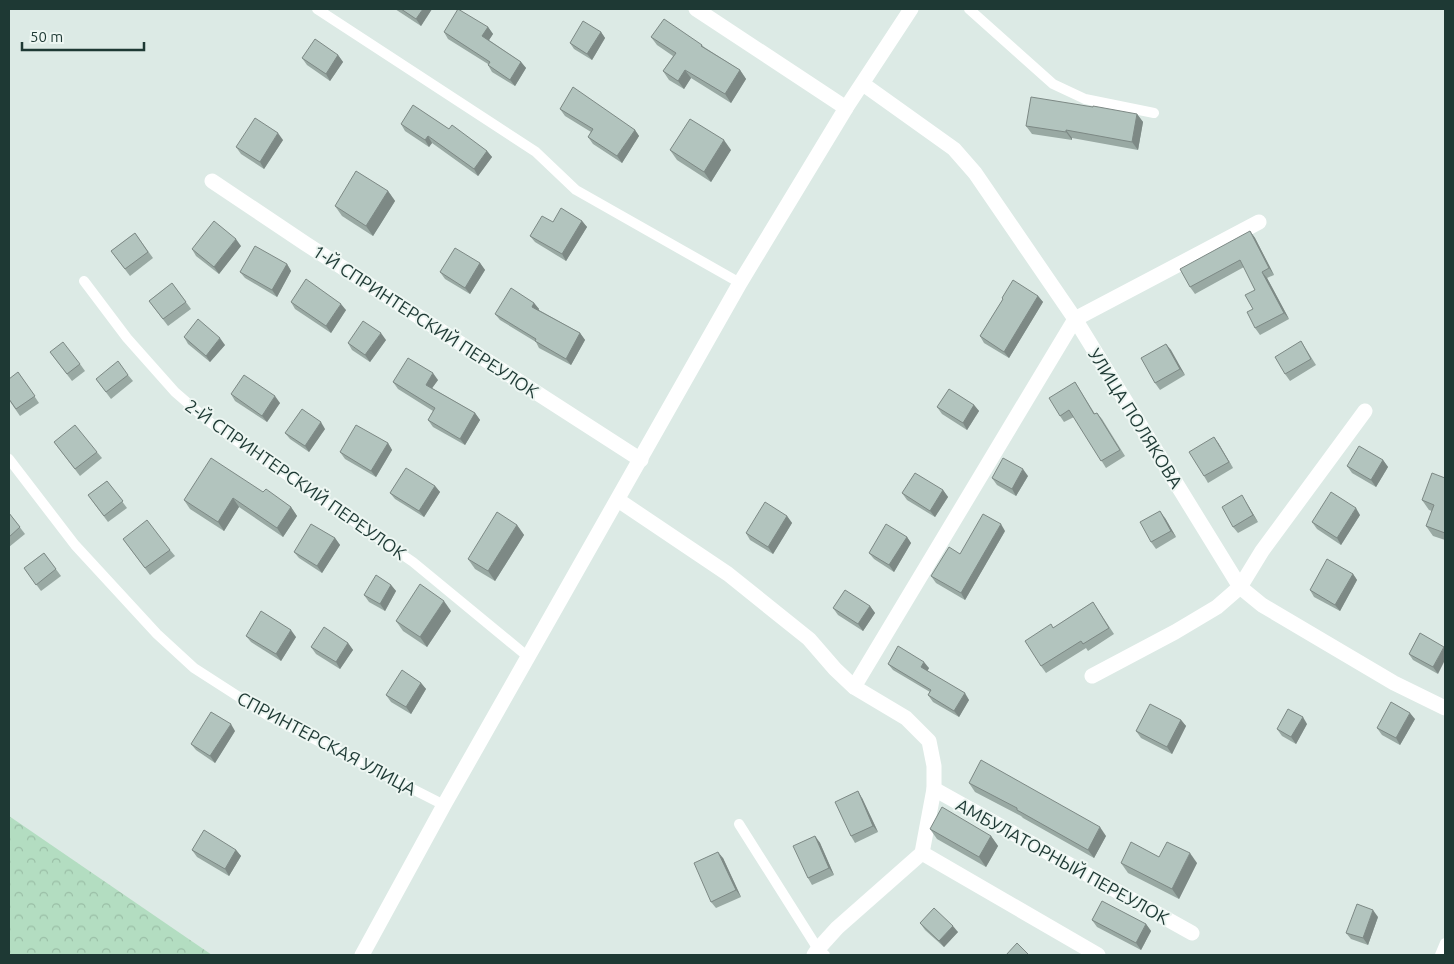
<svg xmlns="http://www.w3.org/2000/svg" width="1454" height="964" font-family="Ubuntu,sans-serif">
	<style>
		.forest { fill: url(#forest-crowns) }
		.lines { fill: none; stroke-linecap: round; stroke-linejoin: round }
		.service { stroke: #fff; stroke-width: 10 }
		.minor { stroke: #fff; stroke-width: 15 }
		.tertiary { stroke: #fff; stroke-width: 15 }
		.wall { fill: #99a9a3 }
		.shaded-wall { fill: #7d8985 }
		.building { fill: #b2c4be; stroke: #7d8985 }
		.labels { text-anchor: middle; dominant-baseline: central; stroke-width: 4; stroke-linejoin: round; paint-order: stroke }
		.street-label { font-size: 18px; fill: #1e3934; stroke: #edf6f2 }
	</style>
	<defs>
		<pattern id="forest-crowns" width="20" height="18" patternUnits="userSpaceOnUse" patternTransform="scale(1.25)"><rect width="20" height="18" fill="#b3ddc1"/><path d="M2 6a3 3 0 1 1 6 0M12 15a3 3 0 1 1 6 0" fill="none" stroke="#9abea6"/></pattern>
	</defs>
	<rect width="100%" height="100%" fill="#dceae5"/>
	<path class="forest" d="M9 816 212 955H9Z"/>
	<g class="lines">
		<g class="service">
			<path d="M317 9 536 152 576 190 740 283"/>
			<path d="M969 9 1053 84 1085 99 1154 113"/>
			<path d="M84 281 127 338 175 392 212 424 413 562 527 656"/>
			<path d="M9 459 75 545 157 634 194 668 267 715 444 805"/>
			<path d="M739 824 818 949 825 955"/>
			<path d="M1440 955 1445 943"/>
		</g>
		<g class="minor">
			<path d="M696 9 846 108"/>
			<path d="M863 84 954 149 975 173 1075 319 1240 587 1262 605 1394 683 1445 708"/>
			<path d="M212 181 306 244 641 460"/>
			<path d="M618 500 728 574 809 639 835 669 854 687 906 718 929 741 934 766V789L922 853 1098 955"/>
			<path d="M1092 676 1175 632 1217 607 1240 587 1262 551 1365 411"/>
			<path d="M854 687 1075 319 1259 222"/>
			<path d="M934 789 1192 933"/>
			<path d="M814 955 818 949 837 928 922 853"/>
		</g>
		<path class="tertiary" d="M362 955 444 805 740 283 846 108 911 9"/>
	</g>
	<g class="wall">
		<path d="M395 9H432L421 26Z"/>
		<path d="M488 27 493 34 489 40 521 62 526 68 515 86 492 72 488 65V64L448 39 444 32Z"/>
		<path d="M601 32 605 38 592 60 574 49 570 43Z"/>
		<path d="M651 37 702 45 704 47 740 70 746 79 731 103 691 78 684 89 669 80 663 71 673 56 657 45Z"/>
		<path d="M338 55 343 62 330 81 307 65 302 58Z"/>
		<path d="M560 109 635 130 639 136 622 163 593 144 588 137 591 132 565 116Z"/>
		<path d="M1137 114 1143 122 1138 150 1072 138V140L1032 134 1026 126Z"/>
		<path d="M401 124 449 129 487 151 492 157 478 176 432 143 429 147 405 131Z"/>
		<path d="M283 140 264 169 241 154 236 147Z"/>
		<path d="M670 150H731L711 182 677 160Z"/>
		<path d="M388 191 395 201 373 236 342 216 335 206Z"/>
		<path d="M582 221 587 227 566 261 535 242 530 236 553 222Z"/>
		<path d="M1250 231 1255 238 1274 275 1267 278 1289 319 1260 335 1255 328 1253 309 1255 290 1244 267 1195 294 1190 287Z"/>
		<path d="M135 233 153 258 130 276 111 251Z"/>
		<path d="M241 246 219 274 196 256 192 249Z"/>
		<path d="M480 263 485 270 470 294 445 279 440 272Z"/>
		<path d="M287 264 291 271 277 297 245 278 240 272Z"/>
		<path d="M172 283 191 309 168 326 149 301Z"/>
		<path d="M1038 296 1043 302 1009 358 984 343 980 336 1003 299 1002 298Z"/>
		<path d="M291 302 346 310 331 333 295 309Z"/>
		<path d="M534 303 539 309V310L580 333 585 340 571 365 539 348 536 342 500 320 495 314Z"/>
		<path d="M184 337 225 345 210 362 188 344Z"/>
		<path d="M386 340 370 362 352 350 348 343Z"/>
		<path d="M1301 341 1316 365 1290 381 1285 374Z"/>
		<path d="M1166 344 1185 375 1160 390 1155 383Z"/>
		<path d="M50 352 80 364 85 371 72 381Z"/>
		<path d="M18 372 39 403 20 416 9 400Z"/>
		<path d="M128 375 133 381 111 399 96 379Z"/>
		<path d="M438 380 432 388 475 413 480 420 465 445 433 427 428 420 433 411 398 389 393 382Z"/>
		<path d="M1075 382 1095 414 1097 413 1102 419 1125 456 1106 468 1074 417 1064 422 1060 416Z"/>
		<path d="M231 394 280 403 267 422 235 401Z"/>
		<path d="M974 405 979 411 967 430 942 414 937 407Z"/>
		<path d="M325 429 309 452 290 439 285 433Z"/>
		<path d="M1214 437 1233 468 1208 483 1204 476Z"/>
		<path d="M54 442 97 452 102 458 80 476Z"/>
		<path d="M388 443 392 450 376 477 345 459 340 452Z"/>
		<path d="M1383 460 1388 467 1376 487 1352 473 1347 466Z"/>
		<path d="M1028 476 1016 496 997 485 992 478Z"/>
		<path d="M1445 478V540L1433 536 1426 526 1432 511 1429 510 1422 500Z"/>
		<path d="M107 481 127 508 108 522 88 495Z"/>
		<path d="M435 486 440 492 424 517 395 499 390 493Z"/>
		<path d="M943 490 948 497 935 517 907 500 902 493Z"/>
		<path d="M263 492 291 507 297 516 283 537 239 507 224 531 190 509 184 500Z"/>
		<path d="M1246 502 1258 522 1238 533 1233 527Z"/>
		<path d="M9 513 25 534 9 547Z"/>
		<path d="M1360 515 1341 545 1317 529 1312 522Z"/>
		<path d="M787 516 792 523 773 554 750 540 746 533Z"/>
		<path d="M1165 518 1176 537 1156 549 1151 542Z"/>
		<path d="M517 525 524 535 495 581 475 569 468 559Z"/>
		<path d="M1005 531 965 600 936 583 931 576 960 554Z"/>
		<path d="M907 537 911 543 894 572 874 559 869 553Z"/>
		<path d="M335 538 340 545 322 573 299 558 294 552Z"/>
		<path d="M123 539 170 550 175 556 150 575Z"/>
		<path d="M44 553 61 576 41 591 24 568Z"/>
		<path d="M1353 574 1357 580 1340 611 1314 597 1310 590Z"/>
		<path d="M391 585 396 591 385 611 369 602 364 595Z"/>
		<path d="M1093 602 1114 634 1088 651 1086 648 1046 673 1041 666 1053 628Z"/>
		<path d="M870 606 875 613 863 631 838 615 833 608Z"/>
		<path d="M451 611 427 647 403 631 396 621Z"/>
		<path d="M1420 633 1438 674 1413 660 1409 654Z"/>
		<path d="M246 636 296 637 281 661 251 642Z"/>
		<path d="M348 643 353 650 340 669 316 654 311 647Z"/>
		<path d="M888 664 929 668 927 671 969 700 959 717 933 702 928 695 930 692 893 670Z"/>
		<path d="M421 683 426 689 411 714 391 702 386 695Z"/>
		<path d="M1415 719 1400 745 1382 735 1377 728Z"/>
		<path d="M1181 720 1186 726 1172 754 1141 738 1136 731Z"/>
		<path d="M1307 724 1296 744 1282 736 1277 729Z"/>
		<path d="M235 731 215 763 196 750 191 744Z"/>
		<path d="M969 783 1106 836 1094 858 1023 818 1021 816 975 792Z"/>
		<path d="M862 798 878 832 855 843 851 836Z"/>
		<path d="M930 829 991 836 998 846 986 867 937 839Z"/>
		<path d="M815 836 820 843 834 875 812 885 808 878Z"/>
		<path d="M192 850H236L241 856 229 876 197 857Z"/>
		<path d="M1159 857 1197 863 1179 899 1128 873 1121 863Z"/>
		<path d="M723 858 741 897 716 908 711 902Z"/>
		<path d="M1378 917 1368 945 1351 939 1346 933Z"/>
		<path d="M1092 920 1146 924 1151 931 1141 950 1097 927Z"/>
		<path d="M920 923 958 932 944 947 925 930Z"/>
	</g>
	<g class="shaded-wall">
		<path d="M423 9H432L421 26 416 19Z"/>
		<path d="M488 27 493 34 487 43 482 36Z"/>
		<path d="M601 32 605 38 592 60 587 54Z"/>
		<path d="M338 55 343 62 330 81 326 74Z"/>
		<path d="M521 62 526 68 515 86 510 80Z"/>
		<path d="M685 70 691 78 684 89 678 81Z"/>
		<path d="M740 70 746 79 731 103 725 94Z"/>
		<path d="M1137 114 1143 122 1138 150 1132 142Z"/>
		<path d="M635 130 639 136 622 163 617 156Z"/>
		<path d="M1066 130 1072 138V140L1066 132Z"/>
		<path d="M278 133 283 140 264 169 260 162Z"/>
		<path d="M428 136 432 143 429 147 425 140Z"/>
		<path d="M724 140 731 150 711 182 704 172Z"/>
		<path d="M487 151 492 157 478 176 474 169Z"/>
		<path d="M388 191 395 201 373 236 366 226Z"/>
		<path d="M582 221 587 227 566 261 562 254Z"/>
		<path d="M1250 231 1255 238 1274 275 1269 268Z"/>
		<path d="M236 239 241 246 219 274 214 267Z"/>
		<path d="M480 263 485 270 470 294 465 288Z"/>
		<path d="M287 264 291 271 277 297 272 290Z"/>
		<path d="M1262 272 1267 278 1289 319 1284 313Z"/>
		<path d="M1038 296 1043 302 1009 358 1004 352Z"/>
		<path d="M534 303 539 309 537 313 532 307Z"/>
		<path d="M341 304 346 310 331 333 326 326Z"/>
		<path d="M381 333 386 340 370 362 365 355Z"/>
		<path d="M580 333 585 340 571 365 566 359Z"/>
		<path d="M220 338 225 345 210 362 206 356Z"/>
		<path d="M1166 344 1171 350 1185 375 1180 369Z"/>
		<path d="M433 373 438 380 430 391 426 385Z"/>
		<path d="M275 396 280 403 267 422 262 416Z"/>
		<path d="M974 405 979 411 967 430 963 423Z"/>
		<path d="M475 413 480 420 465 445 460 439Z"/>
		<path d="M321 422 325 429 309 452 305 446Z"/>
		<path d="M1214 437 1219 444 1233 468 1229 462Z"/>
		<path d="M388 443 392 450 376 477 371 471Z"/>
		<path d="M1383 460 1388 467 1376 487 1371 480Z"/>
		<path d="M1023 469 1028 476 1016 496 1012 489Z"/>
		<path d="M435 486 440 492 424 517 419 511Z"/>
		<path d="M943 490 948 497 935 517 930 511Z"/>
		<path d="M1242 495 1246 502 1258 522 1253 515Z"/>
		<path d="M233 498 239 507 224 531 218 522Z"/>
		<path d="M291 507 297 516 283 537 277 528Z"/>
		<path d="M1356 508 1360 515 1341 545 1337 538Z"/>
		<path d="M1160 511 1165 518 1176 537 1171 531Z"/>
		<path d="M787 516 792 523 773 554 768 547Z"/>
		<path d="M1001 524 1005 531 965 600 961 593Z"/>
		<path d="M517 525 524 535 495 581 488 571Z"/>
		<path d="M907 537 911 543 894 572 889 565Z"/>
		<path d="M335 538 340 545 322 573 317 566Z"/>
		<path d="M1353 574 1357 580 1340 611 1335 605Z"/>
		<path d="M391 585 396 591 385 611 380 604Z"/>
		<path d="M444 601 451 611 427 647 420 637Z"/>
		<path d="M870 606 875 613 863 631 858 624Z"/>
		<path d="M291 630 296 637 281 661 276 654Z"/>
		<path d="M348 643 353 650 340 669 336 662Z"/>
		<path d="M1444 647 1445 648V660L1438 674 1433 667Z"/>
		<path d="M924 662 929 668 926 674 921 667Z"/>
		<path d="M421 683 426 689 411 714 406 707Z"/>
		<path d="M965 693 969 700 959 717 954 711Z"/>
		<path d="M1410 713 1415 719 1400 745 1396 738Z"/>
		<path d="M1303 717 1307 724 1296 744 1291 737Z"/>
		<path d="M1181 720 1186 726 1172 754 1167 747Z"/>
		<path d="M231 724 235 731 215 763 210 756Z"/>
		<path d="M858 791 862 798 878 832 873 826Z"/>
		<path d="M1100 827 1106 836 1094 858 1088 850Z"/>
		<path d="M815 836 820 843 834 875 829 868Z"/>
		<path d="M991 836 998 846 986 867 979 857Z"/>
		<path d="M236 850 241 856 229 876 225 869Z"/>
		<path d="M718 852 723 858 741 897 736 890Z"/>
		<path d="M1190 853 1197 863 1179 899 1172 889Z"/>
		<path d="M1373 910 1378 917 1368 945 1363 938Z"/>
		<path d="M1146 924 1151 931 1141 950 1136 943Z"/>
		<path d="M953 926 958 932 944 947 939 941Z"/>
	</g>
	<g class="building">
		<path d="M401 9H423L416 19Z"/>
		<path d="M458 9 488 27 482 36 521 62 510 80 488 65 490 62 444 32Z"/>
		<path d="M664 19 702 45 701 46 740 70 725 94 685 70 678 81 663 71 676 53 651 37Z"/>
		<path d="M583 21 601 32 587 54 570 43Z"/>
		<path d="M315 39 338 55 326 74 302 58Z"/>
		<path d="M573 87 635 130 617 156 588 137 593 129 560 109Z"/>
		<path d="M1031 97 1093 107V106L1137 114 1132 142 1066 130V132L1026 126Z"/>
		<path d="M413 105 449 129 452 125 487 151 474 169 428 136 425 140 401 124Z"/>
		<path d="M255 118 278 133 260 162 236 147Z"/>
		<path d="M690 119 724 140 704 172 670 150Z"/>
		<path d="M356 171 388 191 366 226 335 206Z"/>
		<path d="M561 208 582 221 562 254 530 236 542 216 553 222Z"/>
		<path d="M214 221 236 239 214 267 192 249Z"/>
		<path d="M1250 231 1269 268 1262 272 1284 313 1255 328 1247 312 1253 309 1245 295 1255 290 1240 260 1190 287 1180 269Z"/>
		<path d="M135 233 148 252 125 269 111 251Z"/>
		<path d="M255 246 287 264 272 290 240 272Z"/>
		<path d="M455 248 480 263 465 288 440 272Z"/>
		<path d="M306 279 341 304 326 326 291 302Z"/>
		<path d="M1013 280 1038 296 1004 352 980 336 1003 299 1002 298Z"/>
		<path d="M172 283 186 302 163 319 149 301Z"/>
		<path d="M511 288 534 303 532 307 580 333 566 359 535 341 536 339 495 314Z"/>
		<path d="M198 319 220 338 206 356 184 337Z"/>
		<path d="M363 321 381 333 365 355 348 343Z"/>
		<path d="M1301 341 1311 359 1285 374 1275 357Z"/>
		<path d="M63 342 80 364 67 374 50 352Z"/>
		<path d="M1166 344 1180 369 1155 383 1141 358Z"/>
		<path d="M408 358 433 373 426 385 475 413 460 439 428 420 435 408 393 382Z"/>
		<path d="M118 361 128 375 106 392 96 379Z"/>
		<path d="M18 372 35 396 16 409 9 399V379Z"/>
		<path d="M244 375 275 396 262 416 231 394Z"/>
		<path d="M1075 382 1094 414 1097 413 1120 450 1101 461 1069 410 1060 416 1049 398Z"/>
		<path d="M949 389 974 405 963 423 937 407Z"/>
		<path d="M302 409 321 422 305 446 285 433Z"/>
		<path d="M75 425 97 452 75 469 54 442Z"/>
		<path d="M356 425 388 443 371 471 340 452Z"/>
		<path d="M1214 437 1229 462 1204 476 1189 452Z"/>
		<path d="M1359 446 1383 460 1371 480 1347 466Z"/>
		<path d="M211 458 263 492 266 489 291 507 277 528 233 498 218 522 184 500Z"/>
		<path d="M1003 458 1023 469 1012 489 992 478Z"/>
		<path d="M406 468 435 486 419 511 390 493Z"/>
		<path d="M915 473 943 490 930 511 902 493Z"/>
		<path d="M1432 473 1445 478V533L1426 526 1434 505 1422 500Z"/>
		<path d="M107 481 123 501 104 516 88 495Z"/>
		<path d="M1331 492 1356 508 1337 538 1312 522Z"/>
		<path d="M1242 495 1253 515 1233 527 1222 507Z"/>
		<path d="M765 502 787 516 768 547 746 533Z"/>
		<path d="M1160 511 1171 531 1151 542 1140 522Z"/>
		<path d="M497 512 517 525 488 571 468 559Z"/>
		<path d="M9 513 20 527 9 537Z"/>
		<path d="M983 514 1001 524 961 593 931 576 949 547 960 554Z"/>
		<path d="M147 520 170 550 145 568 123 539Z"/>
		<path d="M311 524 335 538 317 566 294 552Z"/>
		<path d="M886 524 907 537 889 565 869 553Z"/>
		<path d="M44 553 56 569 36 585 24 568Z"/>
		<path d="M1327 559 1353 574 1335 605 1310 590Z"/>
		<path d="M376 575 391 585 380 604 364 595Z"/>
		<path d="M420 584 444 601 420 637 396 621Z"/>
		<path d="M845 590 870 606 858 624 833 608Z"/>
		<path d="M1093 602 1109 628 1083 644 1081 641 1041 666 1025 641 1051 624 1053 628Z"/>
		<path d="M261 611 291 630 276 654 246 636Z"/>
		<path d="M324 627 348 643 336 662 311 647Z"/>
		<path d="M1420 633 1444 647 1433 667 1409 654Z"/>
		<path d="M898 646 924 662 921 667 965 693 954 711 928 695 931 690 888 664Z"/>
		<path d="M402 670 421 683 406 707 386 695Z"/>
		<path d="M1391 702 1410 713 1396 738 1377 728Z"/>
		<path d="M1150 704 1181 720 1167 747 1136 731Z"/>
		<path d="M1288 709 1303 717 1291 737 1277 729Z"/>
		<path d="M211 712 231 724 210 756 191 744Z"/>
		<path d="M981 760 1100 827 1088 850 1017 810V808L969 783Z"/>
		<path d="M858 791 873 826 851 836 835 802Z"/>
		<path d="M942 807 991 836 979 857 930 829Z"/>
		<path d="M204 830 236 850 225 869 192 850Z"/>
		<path d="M815 836 829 868 808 878 793 846Z"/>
		<path d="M1131 842 1159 857 1167 842 1190 853 1172 889 1121 863Z"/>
		<path d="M718 852 736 890 711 902 694 863Z"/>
		<path d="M1102 901 1146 924 1136 943 1092 920Z"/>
		<path d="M1357 904 1373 910 1363 938 1346 933Z"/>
		<path d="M934 908 953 926 939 941 920 923Z"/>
		<path d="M1017 943 1029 955H1006Z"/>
	</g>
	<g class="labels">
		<g class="street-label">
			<text transform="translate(426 321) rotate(33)">1-Й СПРИНТЕРСКИЙ ПЕРЕУЛОК</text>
			<text transform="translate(1136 418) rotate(58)">УЛИЦА ПОЛЯКОВА</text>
			<text transform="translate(296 479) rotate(35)">2-Й СПРИНТЕРСКИЙ ПЕРЕУЛОК</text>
			<text transform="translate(327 743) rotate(28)">СПРИНТЕРСКАЯ УЛИЦА</text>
			<text transform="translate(1063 861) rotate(29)">АМБУЛАТОРНЫЙ ПЕРЕУЛОК</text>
		</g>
	</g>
	<rect width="1454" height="964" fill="none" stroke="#1e3934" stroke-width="20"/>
	<path d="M22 42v8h122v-8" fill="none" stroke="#1e3934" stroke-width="2.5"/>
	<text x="30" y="42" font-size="15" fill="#1e3934" stroke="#edf6f2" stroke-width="4" paint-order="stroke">50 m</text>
</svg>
